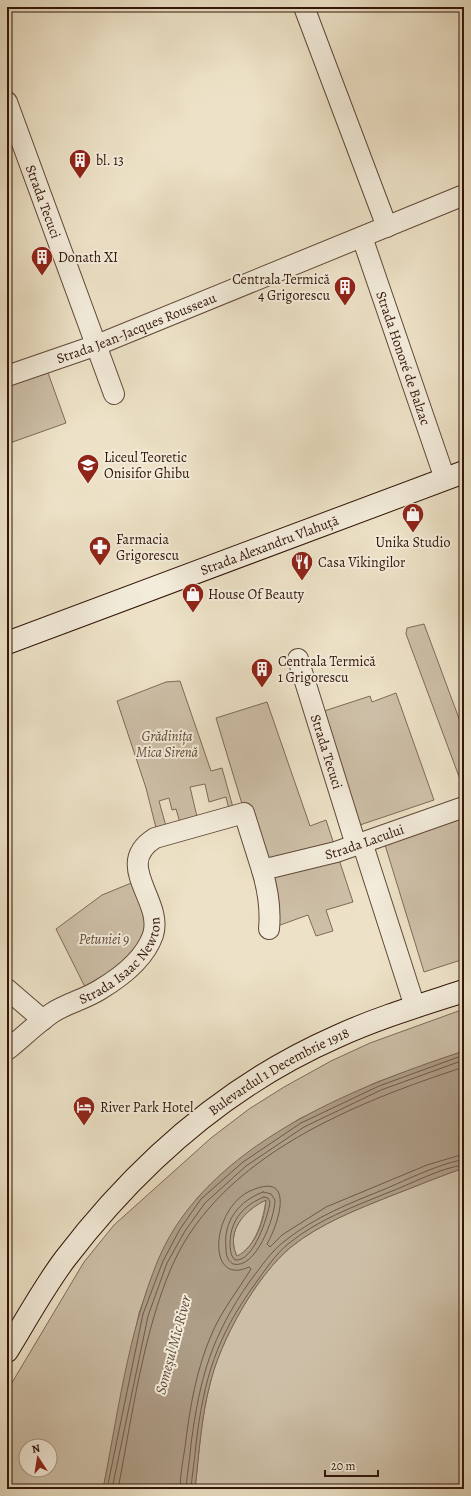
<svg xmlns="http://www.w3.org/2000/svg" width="471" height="1496" font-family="Alegreya,serif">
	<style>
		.green { fill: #cdbfa7; stroke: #7f6a58; fill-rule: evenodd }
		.water { fill: #ad9c86; stroke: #7b6654; fill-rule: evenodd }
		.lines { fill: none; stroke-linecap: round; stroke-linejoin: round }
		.shore { stroke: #6f5848; stroke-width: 1 }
		.street-casing { stroke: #604838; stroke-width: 22 }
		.secondary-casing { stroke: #311509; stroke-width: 24 }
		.street { stroke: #f3ecdb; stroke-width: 20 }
		.secondary { stroke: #f3ecdb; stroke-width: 22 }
		.labels { text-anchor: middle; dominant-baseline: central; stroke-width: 4; stroke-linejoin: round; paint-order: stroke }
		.poi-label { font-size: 14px; fill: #311509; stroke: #f3ecdb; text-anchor: start }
		.street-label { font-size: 14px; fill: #311509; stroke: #f3ecdb }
		.park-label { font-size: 14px; font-style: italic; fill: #604838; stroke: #f3ecdb }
		.water-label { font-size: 15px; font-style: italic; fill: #634b3b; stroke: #f3ecdb }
	</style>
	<rect width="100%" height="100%" fill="#ede2c7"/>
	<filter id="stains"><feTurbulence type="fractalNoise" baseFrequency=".005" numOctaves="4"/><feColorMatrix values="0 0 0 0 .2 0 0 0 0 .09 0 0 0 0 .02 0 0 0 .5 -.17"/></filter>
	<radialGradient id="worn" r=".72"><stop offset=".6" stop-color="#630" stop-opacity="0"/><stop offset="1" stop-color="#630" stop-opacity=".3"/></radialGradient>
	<g class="green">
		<path d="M47 370 66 423 7 444V384Z"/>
		<path d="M424 624 464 732V790L406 634 407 628Z"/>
		<path d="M180 681 211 771 222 768 234 811 230 813 226 797 209 802 205 784 190 787 198 821 181 826 176 809 172 810 169 798 159 801 167 830 157 832 146 788 117 701 166 682Z"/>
		<path d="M396 693 434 800 351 828 315 714 370 696 372 702Z"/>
		<path d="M267 702 310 826 326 820 353 902 326 910 333 931 316 936 308 915 269 929 266 883 216 718Z"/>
		<path d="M464 807V959L424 972 382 835Z"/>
		<path d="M141 879 153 934 89 995 56 929 102 895Z"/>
		<path d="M464 1009V1051L377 1082 299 1119 240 1159 198 1197 159 1259 139 1313 103 1489H7V1391L84 1262 114 1225 211 1138 249 1109 284 1087 331 1061 370 1043ZM26 1446H50V1470H26Z"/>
		<path d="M464 1168V1489H195C199 1454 201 1418 210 1384 220 1341 256 1276 291 1247 321 1223 358 1209 393 1195 417 1186 440 1176 464 1168Z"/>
		<path d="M266 1200C263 1220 256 1246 237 1257 225 1230 245 1210 266 1200Z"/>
	</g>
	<path class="water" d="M464 1051V1168C440 1176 417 1186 393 1195 358 1209 321 1223 291 1247 256 1276 220 1341 210 1384 201 1418 199 1454 195 1489H103C118 1413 128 1333 158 1260 206 1145 354 1087 464 1051ZM266 1200C265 1219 255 1248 237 1256 225 1231 245 1210 266 1200Z"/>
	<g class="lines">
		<g class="shore">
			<path d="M263 1192 271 1194 275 1200C275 1217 256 1270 233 1264 227 1260 226 1255 226 1248 223 1221 239 1201 263 1192Z"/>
			<path d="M264 1197 268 1198 270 1202C268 1216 254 1262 235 1260 230 1255 230 1248 230 1242 231 1219 244 1205 264 1197Z"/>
			<path d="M107 1489 143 1314 163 1261 180 1229 201 1199 243 1162 301 1123 379 1086 464 1055"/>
			<path d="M112 1489 148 1316 167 1263 185 1231 205 1203 246 1166 304 1127 381 1090 464 1060"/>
			<path d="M118 1489C132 1417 143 1333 172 1266 221 1155 357 1102 464 1067"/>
			<path d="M180 1489C180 1475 183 1461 185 1447 190 1407 196 1369 213 1331 223 1309 238 1290 251 1269L249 1267C206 1287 211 1209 250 1191 296 1170 279 1223 267 1244L270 1247 282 1235 326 1207 427 1165 464 1154"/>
			<path d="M186 1489C187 1474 190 1459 191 1444 200 1377 211 1337 250 1281 261 1267 271 1251 286 1240 315 1217 350 1203 385 1189 404 1181 445 1161 464 1160"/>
			<path d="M191 1489C192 1474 195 1459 196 1444 204 1378 216 1338 255 1284 265 1270 275 1255 288 1244 317 1220 353 1207 387 1193 409 1185 442 1167 464 1165"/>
		</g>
		<g class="street-casing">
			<g id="street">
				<path d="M304 7 387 227"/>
				<path id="s1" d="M7 102 114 394"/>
				<path id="s2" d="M362 237 445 479"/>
				<path id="s3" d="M7 376 97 345 464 195"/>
				<path id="s4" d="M298 659 356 845"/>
				<path d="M362 842 415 1007"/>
				<path id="s5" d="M269 929C271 908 268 890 262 870L336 852 464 807"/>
				<path d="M7 989 43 1020"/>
				<path id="s6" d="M7 1050C22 1038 36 1024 52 1013 67 1003 86 999 101 989 121 977 145 958 153 935 164 900 112 865 155 838L244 813 262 870"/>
			</g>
		</g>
		<g class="secondary-casing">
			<g id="secondary">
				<path id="s7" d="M7 643 464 472"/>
				<path id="s8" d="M7 1351C26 1320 44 1287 65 1259 137 1165 227 1085 336 1037 377 1018 421 1005 464 991"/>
			</g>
		</g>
		<use href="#street" class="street"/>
		<use href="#secondary" class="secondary"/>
	</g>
	<defs>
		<g id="building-pin" transform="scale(1.15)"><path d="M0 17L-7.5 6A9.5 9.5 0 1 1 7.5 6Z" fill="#8f2418" stroke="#f3ecdb"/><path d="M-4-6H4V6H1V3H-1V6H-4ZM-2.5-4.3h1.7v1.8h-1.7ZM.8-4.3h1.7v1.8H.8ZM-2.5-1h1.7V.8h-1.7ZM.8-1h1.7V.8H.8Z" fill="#fff"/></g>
		<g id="school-pin" transform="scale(1.15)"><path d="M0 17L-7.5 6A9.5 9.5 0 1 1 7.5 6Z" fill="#8f2418" stroke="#f3ecdb"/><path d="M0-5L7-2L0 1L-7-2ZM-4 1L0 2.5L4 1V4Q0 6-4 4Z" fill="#fff"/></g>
		<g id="shop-pin" transform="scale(1.15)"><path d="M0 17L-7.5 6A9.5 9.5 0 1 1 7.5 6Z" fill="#8f2418" stroke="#f3ecdb"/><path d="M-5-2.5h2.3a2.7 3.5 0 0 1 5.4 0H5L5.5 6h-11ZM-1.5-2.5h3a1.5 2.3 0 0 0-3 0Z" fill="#fff"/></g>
		<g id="pharmacy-pin" transform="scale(1.15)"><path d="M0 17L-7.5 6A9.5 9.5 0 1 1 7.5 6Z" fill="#8f2418" stroke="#f3ecdb"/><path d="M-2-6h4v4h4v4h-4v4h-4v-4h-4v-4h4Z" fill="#fff"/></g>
		<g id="restaurant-pin" transform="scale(1.15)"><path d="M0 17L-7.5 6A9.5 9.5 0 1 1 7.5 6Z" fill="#8f2418" stroke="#f3ecdb"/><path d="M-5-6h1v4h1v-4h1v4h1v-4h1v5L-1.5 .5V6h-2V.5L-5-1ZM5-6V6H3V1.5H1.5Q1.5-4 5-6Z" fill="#fff"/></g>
		<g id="hotel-pin" transform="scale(1.15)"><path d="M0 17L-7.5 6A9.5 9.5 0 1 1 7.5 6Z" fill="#8f2418" stroke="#f3ecdb"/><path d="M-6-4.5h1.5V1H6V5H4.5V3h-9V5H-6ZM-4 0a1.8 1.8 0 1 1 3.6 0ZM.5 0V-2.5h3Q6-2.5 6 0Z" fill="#fff"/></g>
	</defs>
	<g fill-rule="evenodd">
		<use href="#building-pin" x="80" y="160"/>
		<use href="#building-pin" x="42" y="257"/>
		<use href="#building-pin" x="345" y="287"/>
		<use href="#school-pin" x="88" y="465"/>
		<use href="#shop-pin" x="413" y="514"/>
		<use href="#pharmacy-pin" x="100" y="547"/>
		<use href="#restaurant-pin" x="302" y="562"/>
		<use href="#shop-pin" x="193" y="594"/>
		<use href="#building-pin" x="262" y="669"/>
		<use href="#hotel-pin" x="84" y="1107"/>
	</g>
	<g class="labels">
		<g class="poi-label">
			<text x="96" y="160">bl. 13</text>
			<text x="58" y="257">Donath XI</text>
			<text x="330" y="279" text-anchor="end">Centrala Termică<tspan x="330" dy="16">4 Grigorescu</tspan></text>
			<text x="104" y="457">Liceul Teoretic<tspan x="104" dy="16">Onisifor Ghibu</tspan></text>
			<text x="116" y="539">Farmacia<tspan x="116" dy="16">Grigorescu</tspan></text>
			<text x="413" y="542" text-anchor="middle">Unika Studio</text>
			<text x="318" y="562">Casa Vikingilor</text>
			<text x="208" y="594">House Of Beauty</text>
			<text x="278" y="661">Centrala Termică<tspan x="278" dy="16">1 Grigorescu</tspan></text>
			<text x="100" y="1107">River Park Hotel</text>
		</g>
		<g class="street-label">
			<text stroke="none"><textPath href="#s1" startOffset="106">Strada Tecuci</textPath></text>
			<text stroke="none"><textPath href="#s3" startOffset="138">Strada Jean-Jacques Rousseau</textPath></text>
			<text stroke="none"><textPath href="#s2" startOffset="128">Strada Honoré de Balzac</textPath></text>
			<text stroke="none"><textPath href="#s7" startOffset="280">Strada Alexandru Vlahuță</textPath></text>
			<text stroke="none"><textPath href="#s4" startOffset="97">Strada Tecuci</textPath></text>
			<text stroke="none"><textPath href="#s5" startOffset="166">Strada Lacului</textPath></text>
			<text stroke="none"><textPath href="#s6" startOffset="148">Strada Isaac Newton</textPath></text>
			<text stroke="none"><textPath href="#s8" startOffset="396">Bulevardul 1 Decembrie 1918</textPath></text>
		</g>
		<g class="park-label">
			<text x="167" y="736">Grădinița<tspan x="167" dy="16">Mica Sirenă</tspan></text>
			<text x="104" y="939">Petuniei 9</text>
		</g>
		<g class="water-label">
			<text transform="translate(173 1345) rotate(-75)">Someşul Mic River</text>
		</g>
	</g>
	<rect width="471" height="1496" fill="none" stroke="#ede2c7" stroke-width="24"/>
	<rect x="8" y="8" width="455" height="1480" fill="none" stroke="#311509" stroke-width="2"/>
	<rect x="12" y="12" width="447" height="1472" fill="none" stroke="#311509"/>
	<g transform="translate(38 1458) rotate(348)"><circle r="19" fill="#f3ecdb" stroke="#a59687"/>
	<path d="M0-3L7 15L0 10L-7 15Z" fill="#8f2418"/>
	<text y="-6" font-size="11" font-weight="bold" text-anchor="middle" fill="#311509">N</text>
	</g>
	<path d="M325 1470v6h53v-6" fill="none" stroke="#311509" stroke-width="2"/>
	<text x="331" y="1470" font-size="12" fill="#311509" stroke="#f3ecdb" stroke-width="3" paint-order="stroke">20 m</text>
	<rect width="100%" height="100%" filter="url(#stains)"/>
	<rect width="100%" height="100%" fill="url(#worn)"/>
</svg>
